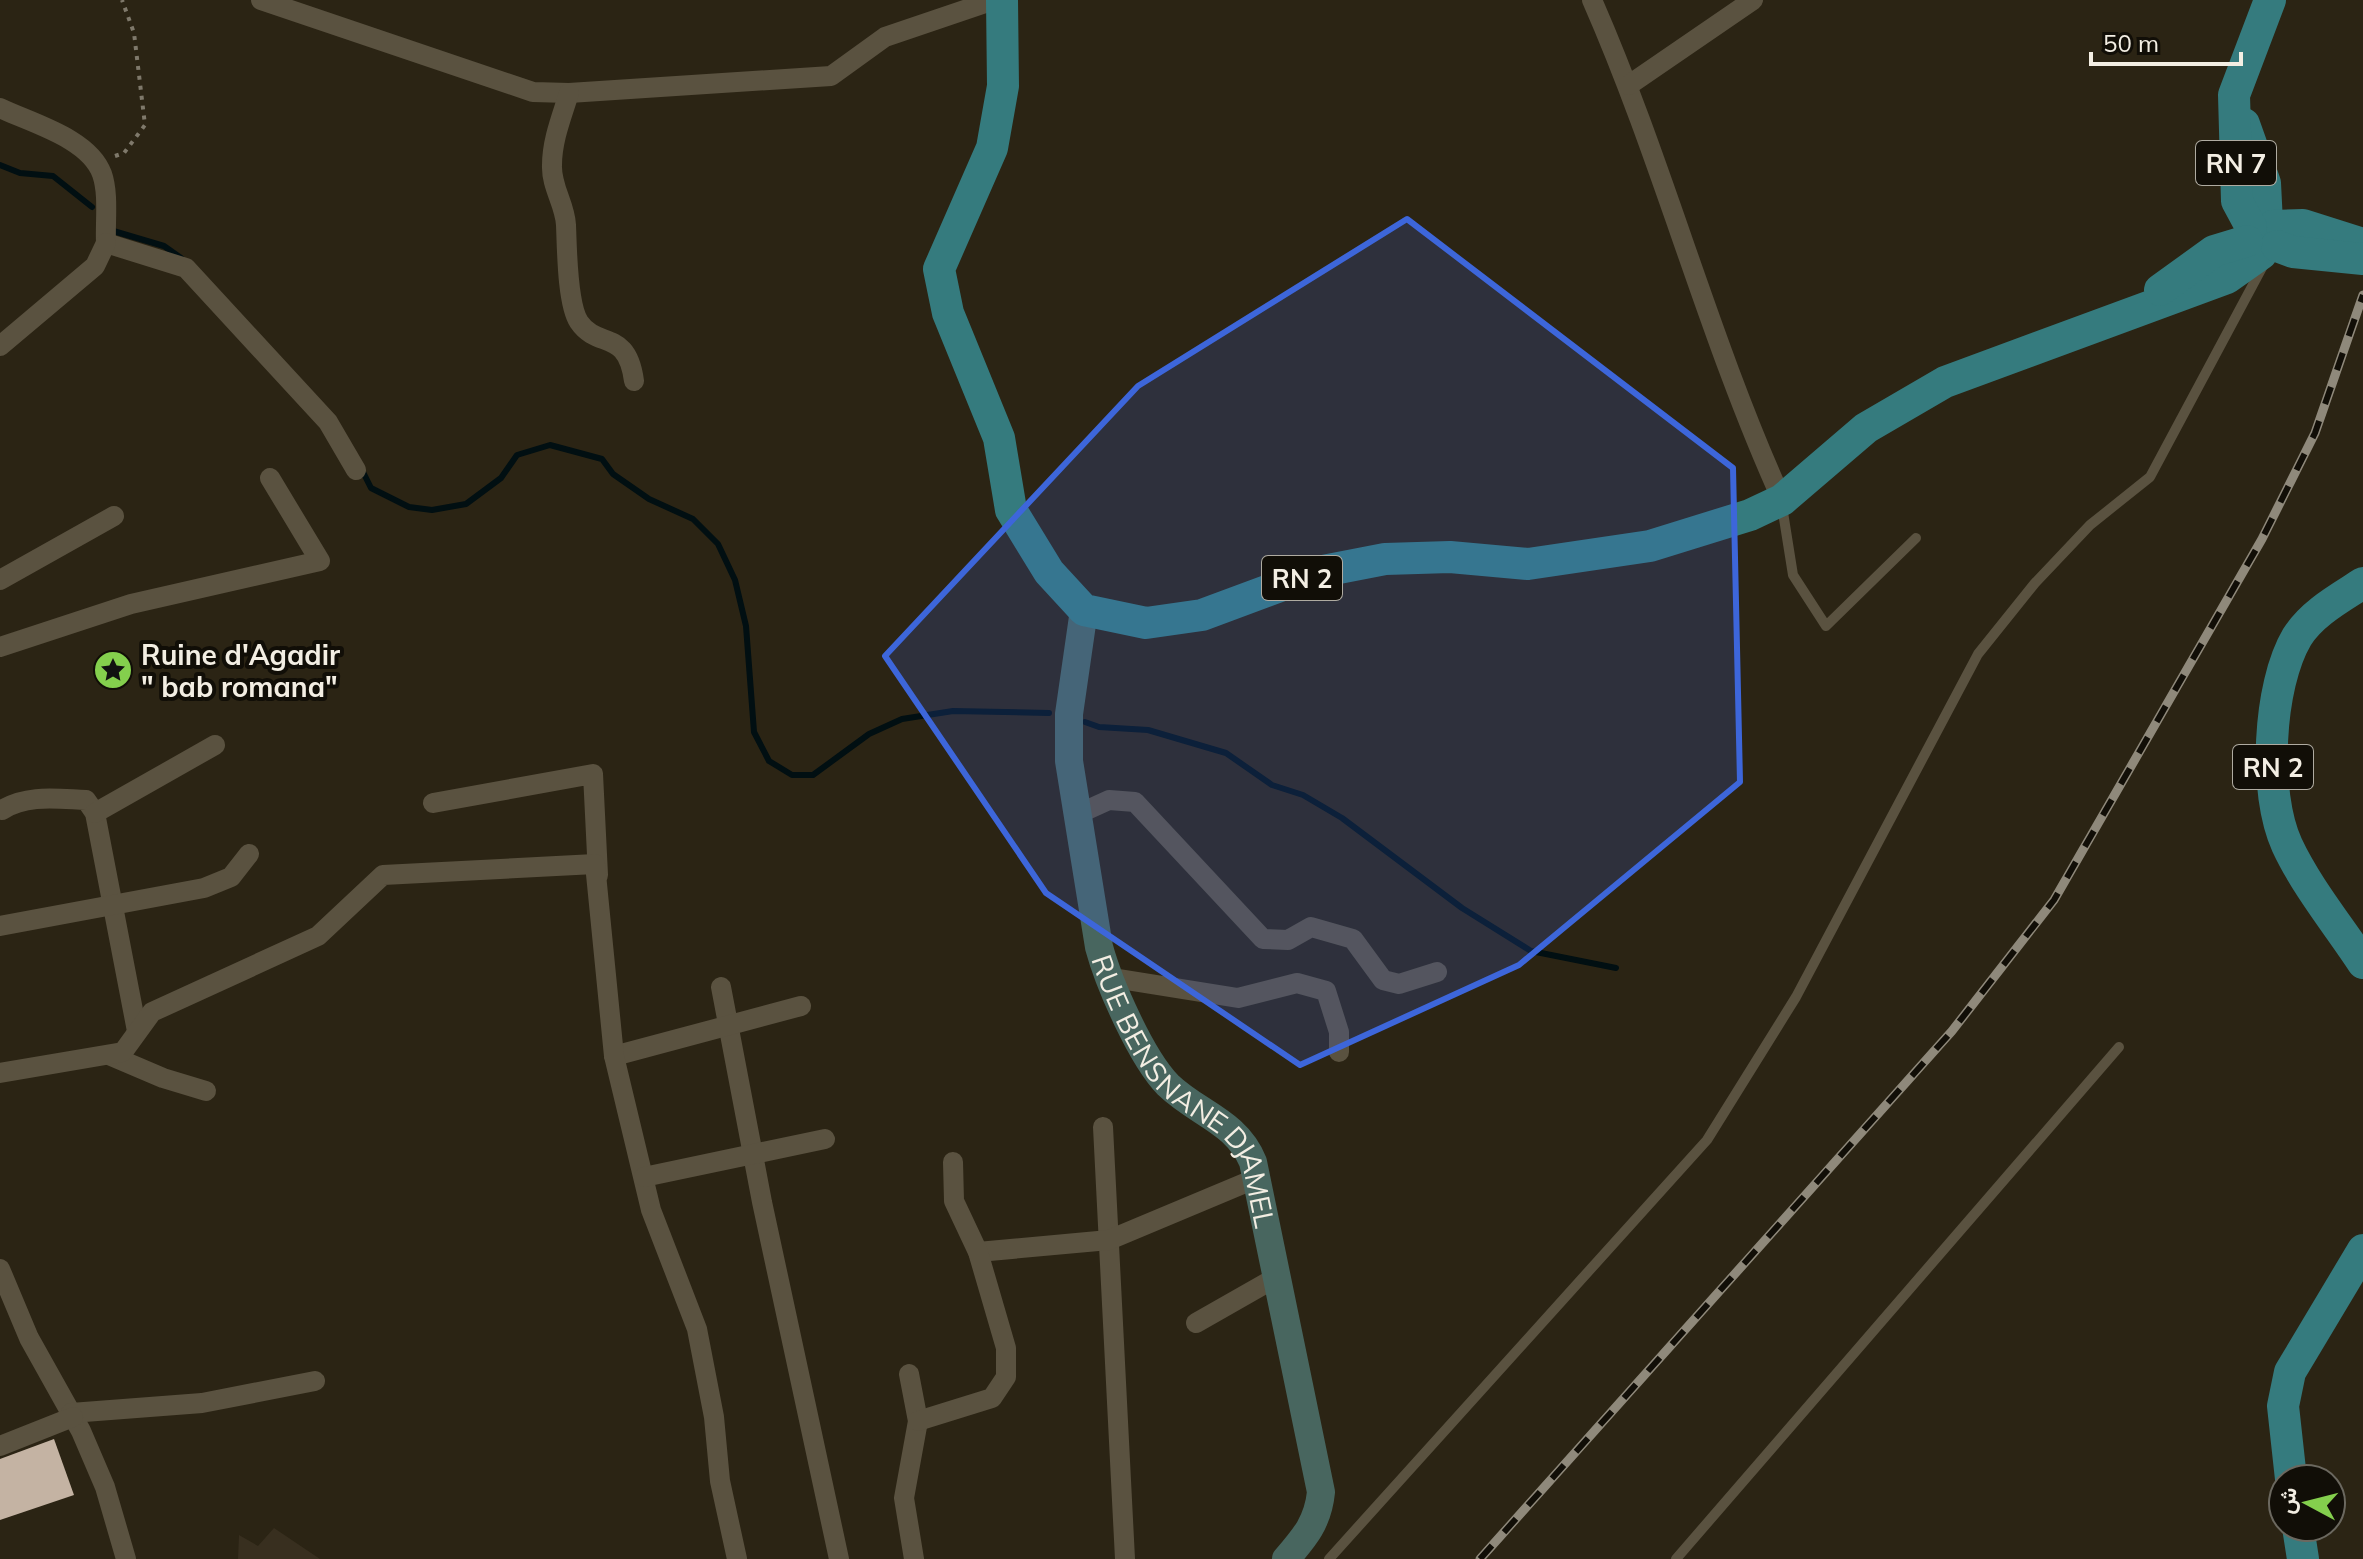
<svg xmlns="http://www.w3.org/2000/svg" width="2363" height="1559" viewBox="0 0 2363 1559" font-family="Mulish,Vazirmatn,sans-serif">
  <style>
    .education { fill: #382f1f }
    .lines { fill: none; stroke-linecap: round; stroke-linejoin: round }
    .stream { stroke: #010f12; stroke-width: 6 }
    .building { fill: #c4b3a3 }
    .path { stroke: #7f796b; stroke-width: 4; stroke-dasharray: 4 6; stroke-linecap: butt }
    .service { stroke: #5a5240; stroke-width: 10 }
    .minor { stroke: #5a5240; stroke-width: 20 }
    .secondary { stroke: #48665f; stroke-width: 28 }
    .primary { stroke: #357b7e; stroke-width: 32 }
    .rail-casing { stroke: #8f897b; stroke-width: 9 }
    .rail { stroke: #110e07; stroke-width: 6; stroke-dasharray: 18; stroke-linecap: butt }
    .marked { fill: #3d66da; fill-opacity: 0.2; stroke: #3d66da; stroke-width: 6; stroke-linejoin: round }
    .labels { text-anchor: middle; dominant-baseline: central; stroke-width: 8; stroke-linejoin: round; paint-order: stroke }
    .shield { fill: #110e07; stroke: #afaba1; stroke-width: 2 }
    .shield-label { font-size: 26px; font-weight: bold; fill: #f3eee3 }
    .poi-label { font-size: 28px; font-weight: bold; fill: #f3eee3; stroke: #110e07; text-anchor: start }
    .street-label { font-size: 28px; fill: #f3eee3; stroke: #110e07 }
  </style>
  <rect width="100%" height="100%" fill="#2b2414"/>
  <polygon class="education" points="274,1528 320,1559 238,1559 239,1535 258,1546"/>
  <g class="lines">
    <g class="stream">
      <polyline points="0,165 20,173 53,176 92,207"/>
      <polyline points="110,230 164,246 181,258"/>
      <polyline points="361,468 371,488 409,507 432,510 466,504 501,478 517,455 550,445 602,459 613,474 649,499 693,519 718,544 735,580 746,626 754,732 769,761 792,775 813,775 869,734 902,719 953,711 1049,713"/>
      <polyline points="1085,722 1099,727 1148,730 1226,753 1272,785 1303,795 1342,818 1462,908 1531,951 1616,968"/>
    </g>
  </g>
  <polygon class="building" points="54,1439 74,1495 0,1520 0,1459"/>
  <g class="lines">
    <polyline class="path" points="115,156 124,153 145,125 134,33 122,0"/>
    <g class="service">
      <polyline points="1782,506 1793,575 1826,626 1916,538"/>
      <polyline points="1329,1559 1707,1140 1796,997 1978,654 2035,583 2090,525 2150,477 2264,264"/>
      <polyline points="1676,1559 2119,1047"/>
    </g>
    <g class="minor">
      <polyline points="261,0 533,92 569,93 831,76 885,37 994,0"/>
      <path d="M1592 0C1664 164 1708 337 1782 500"/>
      <polyline points="1629,85 1753,0"/>
      <path d="M569 93C562 116 552 140 552 165 551 187 565 204 566 225 567 247 567 304 579 322 598 350 627 328 634 381"/>
      <path d="M0 108C31 123 89 138 102 174 109 194 105 222 106 243L186 268 328 422 356 470"/>
      <polyline points="0,346 95,266 106,243"/>
      <polyline points="0,580 114,516"/>
      <polyline points="0,647 131,604 320,561 270,478"/>
      <polyline points="433,803 593,774 598,875"/>
      <path d="M2 810C27 794 58 799 86 800L95 813 137 1031"/>
      <polyline points="95,813 215,745"/>
      <polyline points="1076,815 1109,800 1135,802 1263,939 1288,940 1311,927 1353,939 1383,980 1399,984 1437,972"/>
      <polyline points="0,926 204,888 231,877 249,854"/>
      <polyline points="1107,977 1238,998 1297,983 1326,991 1339,1032 1339,1052"/>
      <polyline points="721,987 762,1202 839,1559"/>
      <polyline points="109,1055 163,1078 206,1091"/>
      <polyline points="614,1056 801,1006"/>
      <polyline points="0,1073 123,1052 152,1012 318,936 383,875 595,864 614,1056 651,1210 697,1329 714,1417 720,1481 737,1559"/>
      <polyline points="1103,1127 1125,1559"/>
      <polyline points="644,1177 825,1139"/>
      <polyline points="978,1252 1109,1240 1257,1178"/>
      <polyline points="0,1269 29,1338 81,1431 105,1487 126,1559"/>
      <polyline points="1196,1323 1275,1278"/>
      <polyline points="909,1374 918,1421 904,1498 914,1559"/>
      <polyline points="71,1413 202,1403 315,1381"/>
      <polyline points="918,1421 992,1398 1006,1377 1006,1348 978,1252 954,1201 953,1162"/>
      <polyline points="0,1446 73,1417"/>
    </g>
    <path class="secondary" id="s1" d="M1084 610 1069 714V761L1099 947C1109 984 1141 1057 1168 1085 1198 1114 1236 1121 1253 1162L1321 1492C1318 1522 1305 1537 1286 1559"/>
    <g class="primary">
      <polyline points="1002,0 1003,86 992,148 939,269 948,313 999,438 1011,510 1049,572 1084,610 1146,623 1202,615 1318,572 1385,559 1450,557 1528,564 1650,546 1750,515 1782,500 1866,428 1945,382 2227,278 2261,254"/>
      <polyline points="2244,124 2265,183 2267,223"/>
      <polyline points="2273,226 2303,225 2363,244"/>
      <polyline points="2251,227 2237,201 2234,95 2270,0"/>
      <polyline points="2277,246 2293,252 2363,259"/>
      <polyline points="2160,290 2214,251 2247,241"/>
      <path d="M2363 583C2340 598 2312 613 2297 637 2268 686 2263 793 2287 845 2306 886 2338 925 2363 963"/>
      <polyline points="2291,1479 2283,1406 2290,1372 2363,1250"/>
      <polyline points="2298,1527 2303,1559"/>
    </g>
    <g class="rail-casing">
      <polyline id="rail" points="1480,1559 1952,1031 2054,900 2262,539 2315,433 2363,295"/>
    </g>
    <use href="#rail" class="rail"/>
  </g>
  <path class="marked" d="M1407 219 1733 468 1740 782 1519 965 1300 1065 1046 893 885 656 1138 386Z"/>
  <defs>
    <g id="sight-disc" transform="scale(2)"><circle r="9.5" fill="#84cf4d" stroke="#110e07"/><path d="M0-6L1.8-2.2L6-1.7L2.9 1.2L3.7 5.4L0 3.3L-3.7 5.4L-2.9 1.2L-6-1.7L-1.8-2.2Z" fill="#111"/></g>
  </defs>
  <g fill-rule="evenodd">
    <use href="#sight-disc" x="113" y="670"/>
  </g>
  <g class="labels">
    <g class="shield">
      <rect x="2196" y="141" width="80" height="44" rx="6"/>
      <rect x="1262" y="556" width="80" height="44" rx="6"/>
      <rect x="2233" y="745" width="80" height="44" rx="6"/>
    </g>
    <g class="shield-label">
      <text x="2236" y="163">RN 7</text>
      <text x="1302" y="578">RN 2</text>
      <text x="2273" y="767">RN 2</text>
    </g>
    <g class="poi-label">
      <text x="141" y="654">Ruine d'Agadir<tspan x="141" dy="32">" bab romana"</tspan></text>
    </g>
    <g class="street-label">
      <text stroke="none"><textPath href="#s1" startOffset="514">RUE BENSNANE DJAMEL</textPath></text>
    </g>
  </g>
  <g transform="translate(2307 1503) rotate(277)"><circle r="38" fill="#110e07" stroke="#6b685f" stroke-width="2"/>
  <path d="M0-6L14 30L0 20L-14 30Z" fill="#84cf4d"/>
  <text y="-12" font-size="22" font-weight="bold" text-anchor="middle" fill="#f3eee3">ش</text>
  </g>
  <path d="M2091 52v12h150v-12" fill="none" stroke="#f3eee3" stroke-width="4"/>
  <text x="2103" y="52" font-size="24" fill="#f3eee3" stroke="#110e07" stroke-width="6" paint-order="stroke">50 m</text>
</svg>
